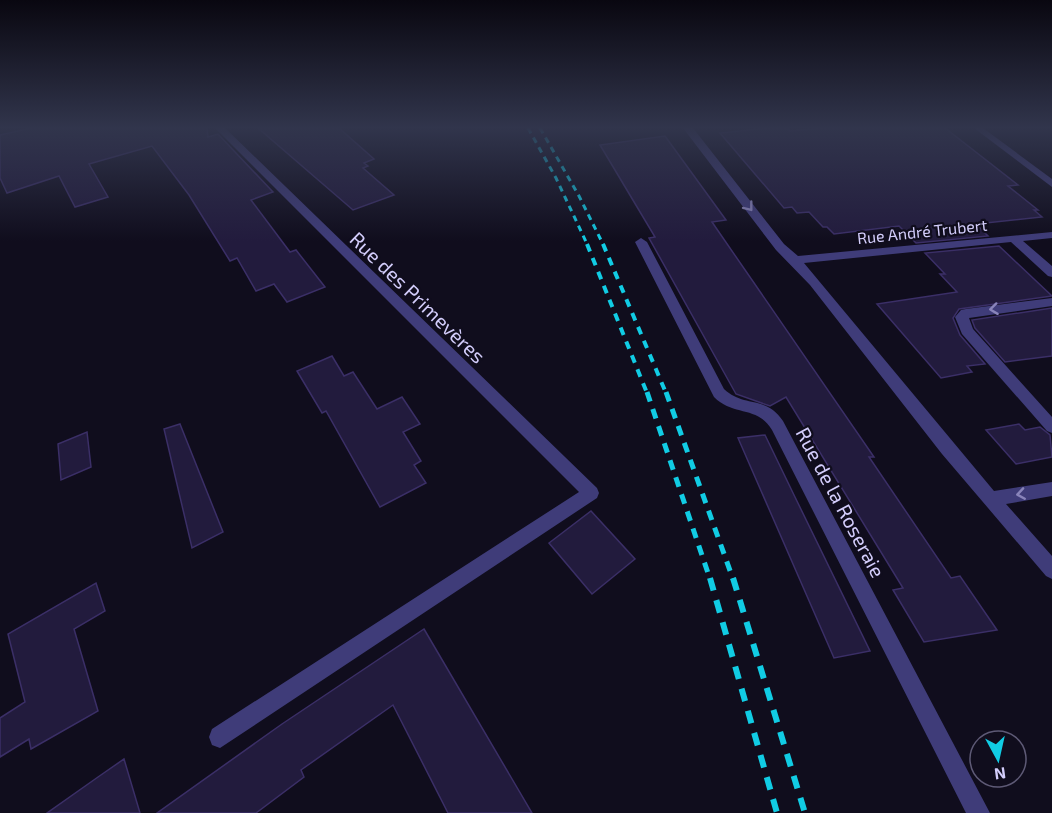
<svg xmlns="http://www.w3.org/2000/svg" width="1052" height="813" viewBox="0 0 1052 813" font-family="'Exo 2',sans-serif">
  <style>
    .building { fill: #221b3d; stroke: #3b2f67; stroke-width: 1.5 }
    .lines { fill: none; stroke-linecap: round; stroke-linejoin: round }
    .service { fill: #3f3c79; fill-rule: evenodd }
    .minor { fill: #3f3c79; fill-rule: evenodd }
    .rail-far3 { stroke: #11cce4; stroke-width: 3; stroke-dasharray: 6 5; stroke-linecap: butt }
    .rail-far2 { stroke: #11cce4; stroke-width: 4; stroke-dasharray: 8 7; stroke-linecap: butt }
    .rail-far1 { stroke: #11cce4; stroke-width: 5; stroke-dasharray: 10 8; stroke-linecap: butt }
    .rail { stroke: #11cce4; stroke-width: 6; stroke-dasharray: 13 10; stroke-linecap: butt }
    .oneway { stroke: #8984ba }
    .labels { text-anchor: middle; dominant-baseline: central; stroke-width: 4.5; stroke-linejoin: round; paint-order: stroke }
    .far-street-label { font-size: 16px; fill: #d3cdfb; stroke: #100d1d }
    .street-label { font-size: 20px; fill: #d3cdfb; stroke: #100d1d }
  </style>
  <rect width="100%" height="100%" fill="#100d1d"/>
  <g class="building">
    <polygon points="31,128 207,128 208,137 218,134 273,192 251,200 290,252 296,250 325,287 287,302 274,284 256,291 237,258 230,261 189,195 152,146 89,164 108,197 75,207 59,176 7,193 0,178 0,135"/>
    <polygon points="258,128 339,128 374,159 364,163 368,166 363,168 394,195 353,210"/>
    <polygon points="770,128 787,128 790,131 826,128 945,128 1018,185 1008,186 1038,210 1034,210 1042,217 976,224 988,236 916,243 899,226 834,234 827,227 823,227 809,212 797,213 792,207 784,208 720,133"/>
    <polygon points="665,136 726,220 712,222 874,457 869,457 951,578 960,576 997,630 924,642 893,590 903,588 786,397 770,406 736,394 649,238 655,237 600,145"/>
    <polygon points="999,246 1052,296 959,309 953,318 960,335 985,364 967,366 972,372 941,378 877,304 957,292 940,274 945,274 925,253"/>
    <polygon points="1052,308 1052,356 1005,362 975,328 972,320"/>
    <polygon points="332,356 344,376 353,372 377,409 402,397 420,424 403,432 421,461 414,465 426,483 380,507 326,411 322,413 297,371"/>
    <polygon points="180,424 223,532 192,548 164,429"/>
    <polygon points="1019,424 1025,430 1040,427 1050,435 1052,457 1016,464 986,430"/>
    <polygon points="87,432 91,467 61,480 58,444"/>
    <polygon points="765,435 794,495 870,651 834,658 738,438"/>
    <polygon points="591,511 635,559 592,594 549,543"/>
    <polygon points="96,583 105,611 74,629 98,711 31,749 29,739 0,757 0,718 25,702 8,634"/>
    <polygon points="424,629 532,813 448,813 393,705 301,770 304,777 256,813 157,813 282,724"/>
    <polygon points="124,759 140,813 47,813 98,777"/>
  </g>
  <g class="lines">
    <path class="service" d="M641 238 647 242 724 389C744 408 766 395 783 421L990 813H966L772 430C757 405 734 417 714 397L635 242Z"/>
    <g class="minor">
      <polygon points="215,128 225,128 597,488 599,493 597,498 220,748 212,745 209,737 212,729 579,492"/>
      <polygon points="683,128 693,128 784,244 798,256 1052,232 1052,238 1023,241 1052,266 1052,277 1048,276 1011,242 804,263 994,491 1052,482 1052,496 1006,504 1052,556 1052,579 1046,576 942,454 810,285 776,250"/>
      <polygon points="974,128 983,128 1052,179 1052,187"/>
      <polygon points="1052,298 1052,306 969,318 973,329 1052,417 1052,433 1047,431 962,334 955,317 961,310 966,309"/>
    </g>
    <g class="rail-far3">
      <polyline points="528,128 556,178 588,246"/>
      <polyline points="540,128 579,196 604,246"/>
    </g>
    <g class="rail-far2">
      <polyline points="587,244 647,393"/>
      <polyline points="603,244 666,393"/>
    </g>
    <g class="rail-far1">
      <polyline points="647,392 710,579"/>
      <polyline points="666,392 733,579"/>
    </g>
    <g class="rail">
      <polyline points="710,578 777,813"/>
      <polyline points="733,578 805,813"/>
    </g>
  </g>
  <defs><path id="oneway-chevron" d="M-2-3.5L2.5 0L-2 3.5" fill="none" stroke-width="1.6" stroke-linecap="round" stroke-linejoin="round" transform="scale(1.5)"/></defs>
  <g class="oneway">
    <use href="#oneway-chevron" transform="translate(749 207) rotate(52)"/>
    <use href="#oneway-chevron" transform="translate(994 309) rotate(173)"/>
    <use href="#oneway-chevron" transform="translate(1021 494) rotate(171)"/>
  </g>
  <linearGradient id="sky" x2="0" y2="1"><stop stop-color="#090710"/><stop offset="0.53" stop-color="#31354c"/><stop offset="1" stop-color="#31354c" stop-opacity="0"/></linearGradient>
  <rect width="1052" height="241" fill="url(#sky)"/>
  <g class="labels">
    <g class="far-street-label">
      <text transform="translate(922 231) rotate(-6)">Rue André Trubert</text>
    </g>
    <g class="street-label">
      <text transform="translate(418 297) rotate(44)">Rue des Primevères</text>
      <text transform="translate(841 502) rotate(62)">Rue de la Roseraie</text>
    </g>
  </g>
  <g transform="translate(998 759) rotate(172)"><circle r="28" fill="#100d1d" stroke="#5e5a76" stroke-width="1.5"/>
  <path d="M0-4.5L10 22L0 15L-10 22Z" fill="#11cce4"/>
  <text y="-9" font-size="16" font-weight="bold" text-anchor="middle" fill="#d3cdfb">N</text>
  </g>
</svg>
